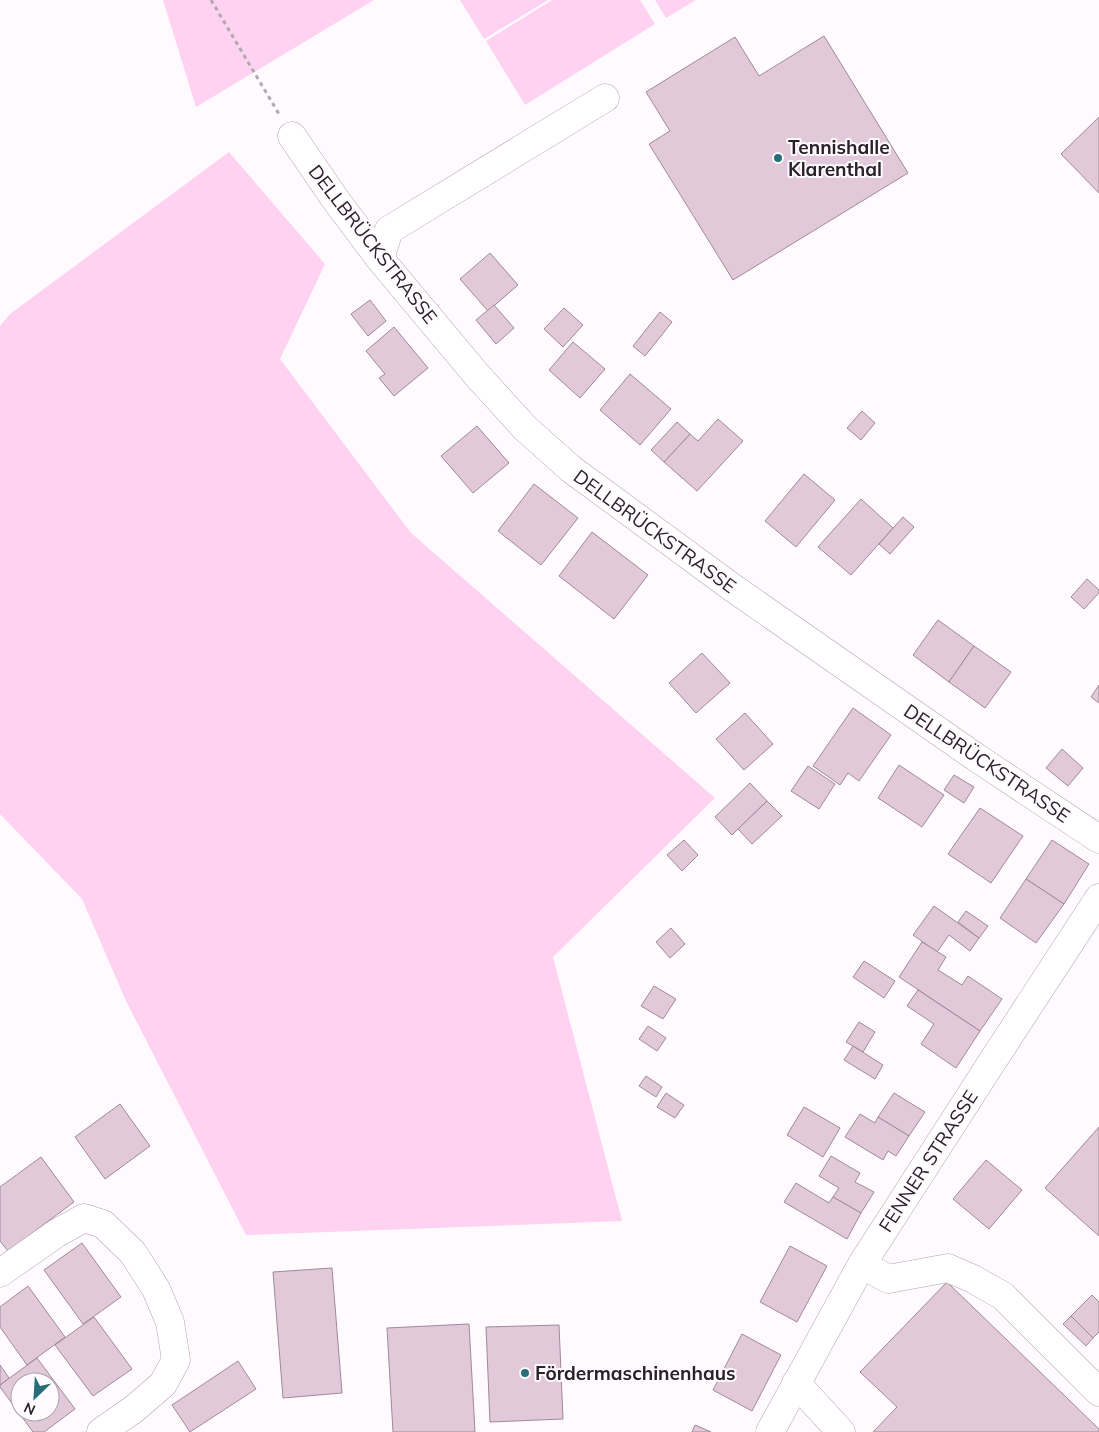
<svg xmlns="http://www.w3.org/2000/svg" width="1099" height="1432" viewBox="0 0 1099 1432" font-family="Mulish,sans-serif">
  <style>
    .green { fill: #ffd2f2 }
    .building { fill: #e1c9da; stroke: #9f8999; fill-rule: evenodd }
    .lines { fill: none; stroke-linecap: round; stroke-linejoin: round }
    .minor-casing { stroke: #b7a0b0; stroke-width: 29 }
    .path { stroke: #b0a9ae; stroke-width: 3; stroke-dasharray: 4 4; stroke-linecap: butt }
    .minor { stroke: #fff; stroke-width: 28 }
    .poi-dot { fill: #266f79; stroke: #fffafd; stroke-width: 2 }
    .labels { text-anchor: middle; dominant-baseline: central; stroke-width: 4; stroke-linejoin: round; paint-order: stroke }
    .poi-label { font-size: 19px; font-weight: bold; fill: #2a2128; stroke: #fffafd; text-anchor: start }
    .street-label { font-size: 19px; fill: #2a2128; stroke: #fffafd }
  </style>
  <rect width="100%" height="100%" fill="#fffafd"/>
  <g class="green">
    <polygon points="163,0 374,0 196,107"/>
    <polygon points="460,0 548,0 484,39"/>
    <polygon points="552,0 640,0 655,24 525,105 486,41"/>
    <polygon points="655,0 696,0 666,18"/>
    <polygon points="229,152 325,264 280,359 411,533 715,798 553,957 622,1221 246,1235 126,1001 82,899 0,814 0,326 10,314"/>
  </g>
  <g class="building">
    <polygon points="824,36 908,173 733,280 649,144 670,131 646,92 735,37 759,76"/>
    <polygon points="1099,117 1099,193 1061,154"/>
    <polygon points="490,253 518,285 488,311 460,279"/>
    <polygon points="370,300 386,321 368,336 351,314"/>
    <polygon points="494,305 514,328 496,344 476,320"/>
    <polygon points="564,308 583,325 563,347 544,329"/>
    <polygon points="660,312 672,322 645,356 633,346"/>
    <polygon points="394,327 428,368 394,396 379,378 385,374 366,351"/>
    <polygon points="573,342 605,369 580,398 549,370"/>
    <polygon points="630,374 671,409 640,445 600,410"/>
    <polygon points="862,411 875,423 861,440 847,428"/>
    <polygon points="718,419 743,441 697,491 664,462 690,434 698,441"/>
    <polygon points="677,422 690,434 664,462 651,450"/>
    <polygon points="477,426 509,463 473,493 441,456"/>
    <polygon points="804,474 835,500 796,547 765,521"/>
    <polygon points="534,484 578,518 541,565 498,531"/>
    <polygon points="861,499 893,528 851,575 818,547"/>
    <polygon points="903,517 914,527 890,554 879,544"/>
    <polygon points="592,532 648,575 614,619 559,576"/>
    <polygon points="1087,579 1099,590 1099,593 1084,609 1071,597"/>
    <polygon points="938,620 974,646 949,682 913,655"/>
    <polygon points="974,646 1011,672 985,708 949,682"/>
    <polygon points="702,653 730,683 696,713 669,683"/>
    <polygon points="1099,685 1099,703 1091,697"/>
    <polygon points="853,708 891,735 859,781 848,773 840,785 813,766"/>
    <polygon points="745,713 773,744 744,770 716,739"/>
    <polygon points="1062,749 1083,768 1068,786 1046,768"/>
    <polygon points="899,765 944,795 922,827 878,798"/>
    <polygon points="808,766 835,784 819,809 791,791"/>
    <polygon points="954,775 974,787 964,803 944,790"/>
    <polygon points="750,783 767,801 732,835 715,817"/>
    <polygon points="767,801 782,816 752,844 738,829"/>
    <polygon points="980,808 1023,836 991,883 948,854"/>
    <polygon points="684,840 698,855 682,871 667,855"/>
    <polygon points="1052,840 1089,864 1064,904 1026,879"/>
    <polygon points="1026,879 1064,904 1036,943 1000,918"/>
    <polygon points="934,906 979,938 970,951 949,935 937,952 913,935"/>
    <polygon points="966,911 988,926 979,938 958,922"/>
    <polygon points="671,928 685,944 670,958 656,942"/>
    <polygon points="922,942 946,957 938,970 962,985 968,976 1002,999 980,1031 899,977"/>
    <polygon points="864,961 895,981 884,998 853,977"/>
    <polygon points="654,986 676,999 663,1019 641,1006"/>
    <polygon points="918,990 980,1031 956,1068 921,1044 934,1024 907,1006"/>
    <polygon points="859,1022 875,1032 863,1052 846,1042"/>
    <polygon points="648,1026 666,1038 657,1051 639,1039"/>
    <polygon points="853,1046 883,1065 875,1079 844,1060"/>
    <polygon points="646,1076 662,1087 656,1097 639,1086"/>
    <polygon points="666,1093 684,1105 675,1118 657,1107"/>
    <polygon points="894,1093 925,1112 909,1136 878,1117"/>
    <polygon points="120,1104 150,1146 105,1179 75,1137"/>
    <polygon points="804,1107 840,1128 823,1157 787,1135"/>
    <polygon points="860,1114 875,1123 878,1117 909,1136 896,1156 888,1151 883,1160 845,1137"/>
    <polygon points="1099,1127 1099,1236 1045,1188"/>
    <polygon points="831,1156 860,1173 855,1182 874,1192 861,1213 833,1197 839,1188 819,1176"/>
    <polygon points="41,1157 74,1202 8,1251 0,1241 0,1187"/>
    <polygon points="986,1160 1022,1190 989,1229 953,1199"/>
    <polygon points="796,1183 829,1203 833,1197 861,1213 847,1239 784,1202"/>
    <polygon points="82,1243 121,1297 83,1324 44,1270"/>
    <polygon points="790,1246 827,1266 797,1322 760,1302"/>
    <polygon points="332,1268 342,1393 283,1398 273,1272"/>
    <polygon points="947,1282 1099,1429 1099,1432 873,1432 897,1407 860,1372"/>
    <polygon points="28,1286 65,1337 27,1365 0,1327 0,1307"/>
    <polygon points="1092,1295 1099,1302 1099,1332 1093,1338 1071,1316"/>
    <polygon points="1071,1316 1093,1338 1086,1346 1063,1324"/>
    <polygon points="94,1317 132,1369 93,1396 55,1345"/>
    <polygon points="469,1324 475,1432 393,1432 387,1328"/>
    <polygon points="559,1325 563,1419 490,1422 486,1327"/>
    <polygon points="742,1334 781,1355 752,1411 713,1390"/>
    <path d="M37 1358 75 1409 44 1432H33L0 1387V1385ZM20 1382H50V1412H20Z"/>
    <polygon points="238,1361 256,1389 190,1432 172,1405"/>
    <polygon points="0,1365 9,1378 0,1385"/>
    <polygon points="695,1425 711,1432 692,1432"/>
  </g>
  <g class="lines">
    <g class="minor-casing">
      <g id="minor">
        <polyline points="292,136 335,199 380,259 476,374 525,428 571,469 733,588 977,758 1099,839"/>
        <polyline points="380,259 389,230 605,98"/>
        <polyline points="862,1264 888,1279 948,1268 973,1279 1003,1296 1099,1392"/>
        <polyline points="0,1273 57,1233 84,1218 103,1224 133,1253 156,1289 170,1322 176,1360 163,1384 134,1409 101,1432"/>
        <polyline points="796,1383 841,1432"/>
        <polyline points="770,1432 862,1264 992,1062 1099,898"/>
      </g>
    </g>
    <polyline class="path" points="211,0 279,114"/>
    <use href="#minor" class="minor"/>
  </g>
  <g class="poi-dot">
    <circle cx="778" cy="158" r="5"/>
    <circle cx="525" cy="1373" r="5"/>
  </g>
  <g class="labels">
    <g class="poi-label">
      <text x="788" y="147">Tennishalle<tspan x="788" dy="22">Klarenthal</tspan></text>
      <text x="535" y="1373">Fördermaschinenhaus</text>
    </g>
    <g class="street-label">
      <text transform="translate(373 244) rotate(52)">DELLBRÜCKSTRASSE</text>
      <text transform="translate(655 531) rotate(36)">DELLBRÜCKSTRASSE</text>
      <text transform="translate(987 763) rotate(34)">DELLBRÜCKSTRASSE</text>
      <text transform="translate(928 1161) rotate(-57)">FENNER STRASSE</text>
    </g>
  </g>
  <g transform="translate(35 1397) rotate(205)"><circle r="24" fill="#fffafd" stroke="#aaa3a8"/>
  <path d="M0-4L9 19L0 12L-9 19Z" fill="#266f79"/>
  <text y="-8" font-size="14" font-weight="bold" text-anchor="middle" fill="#2a2128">N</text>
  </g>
</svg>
